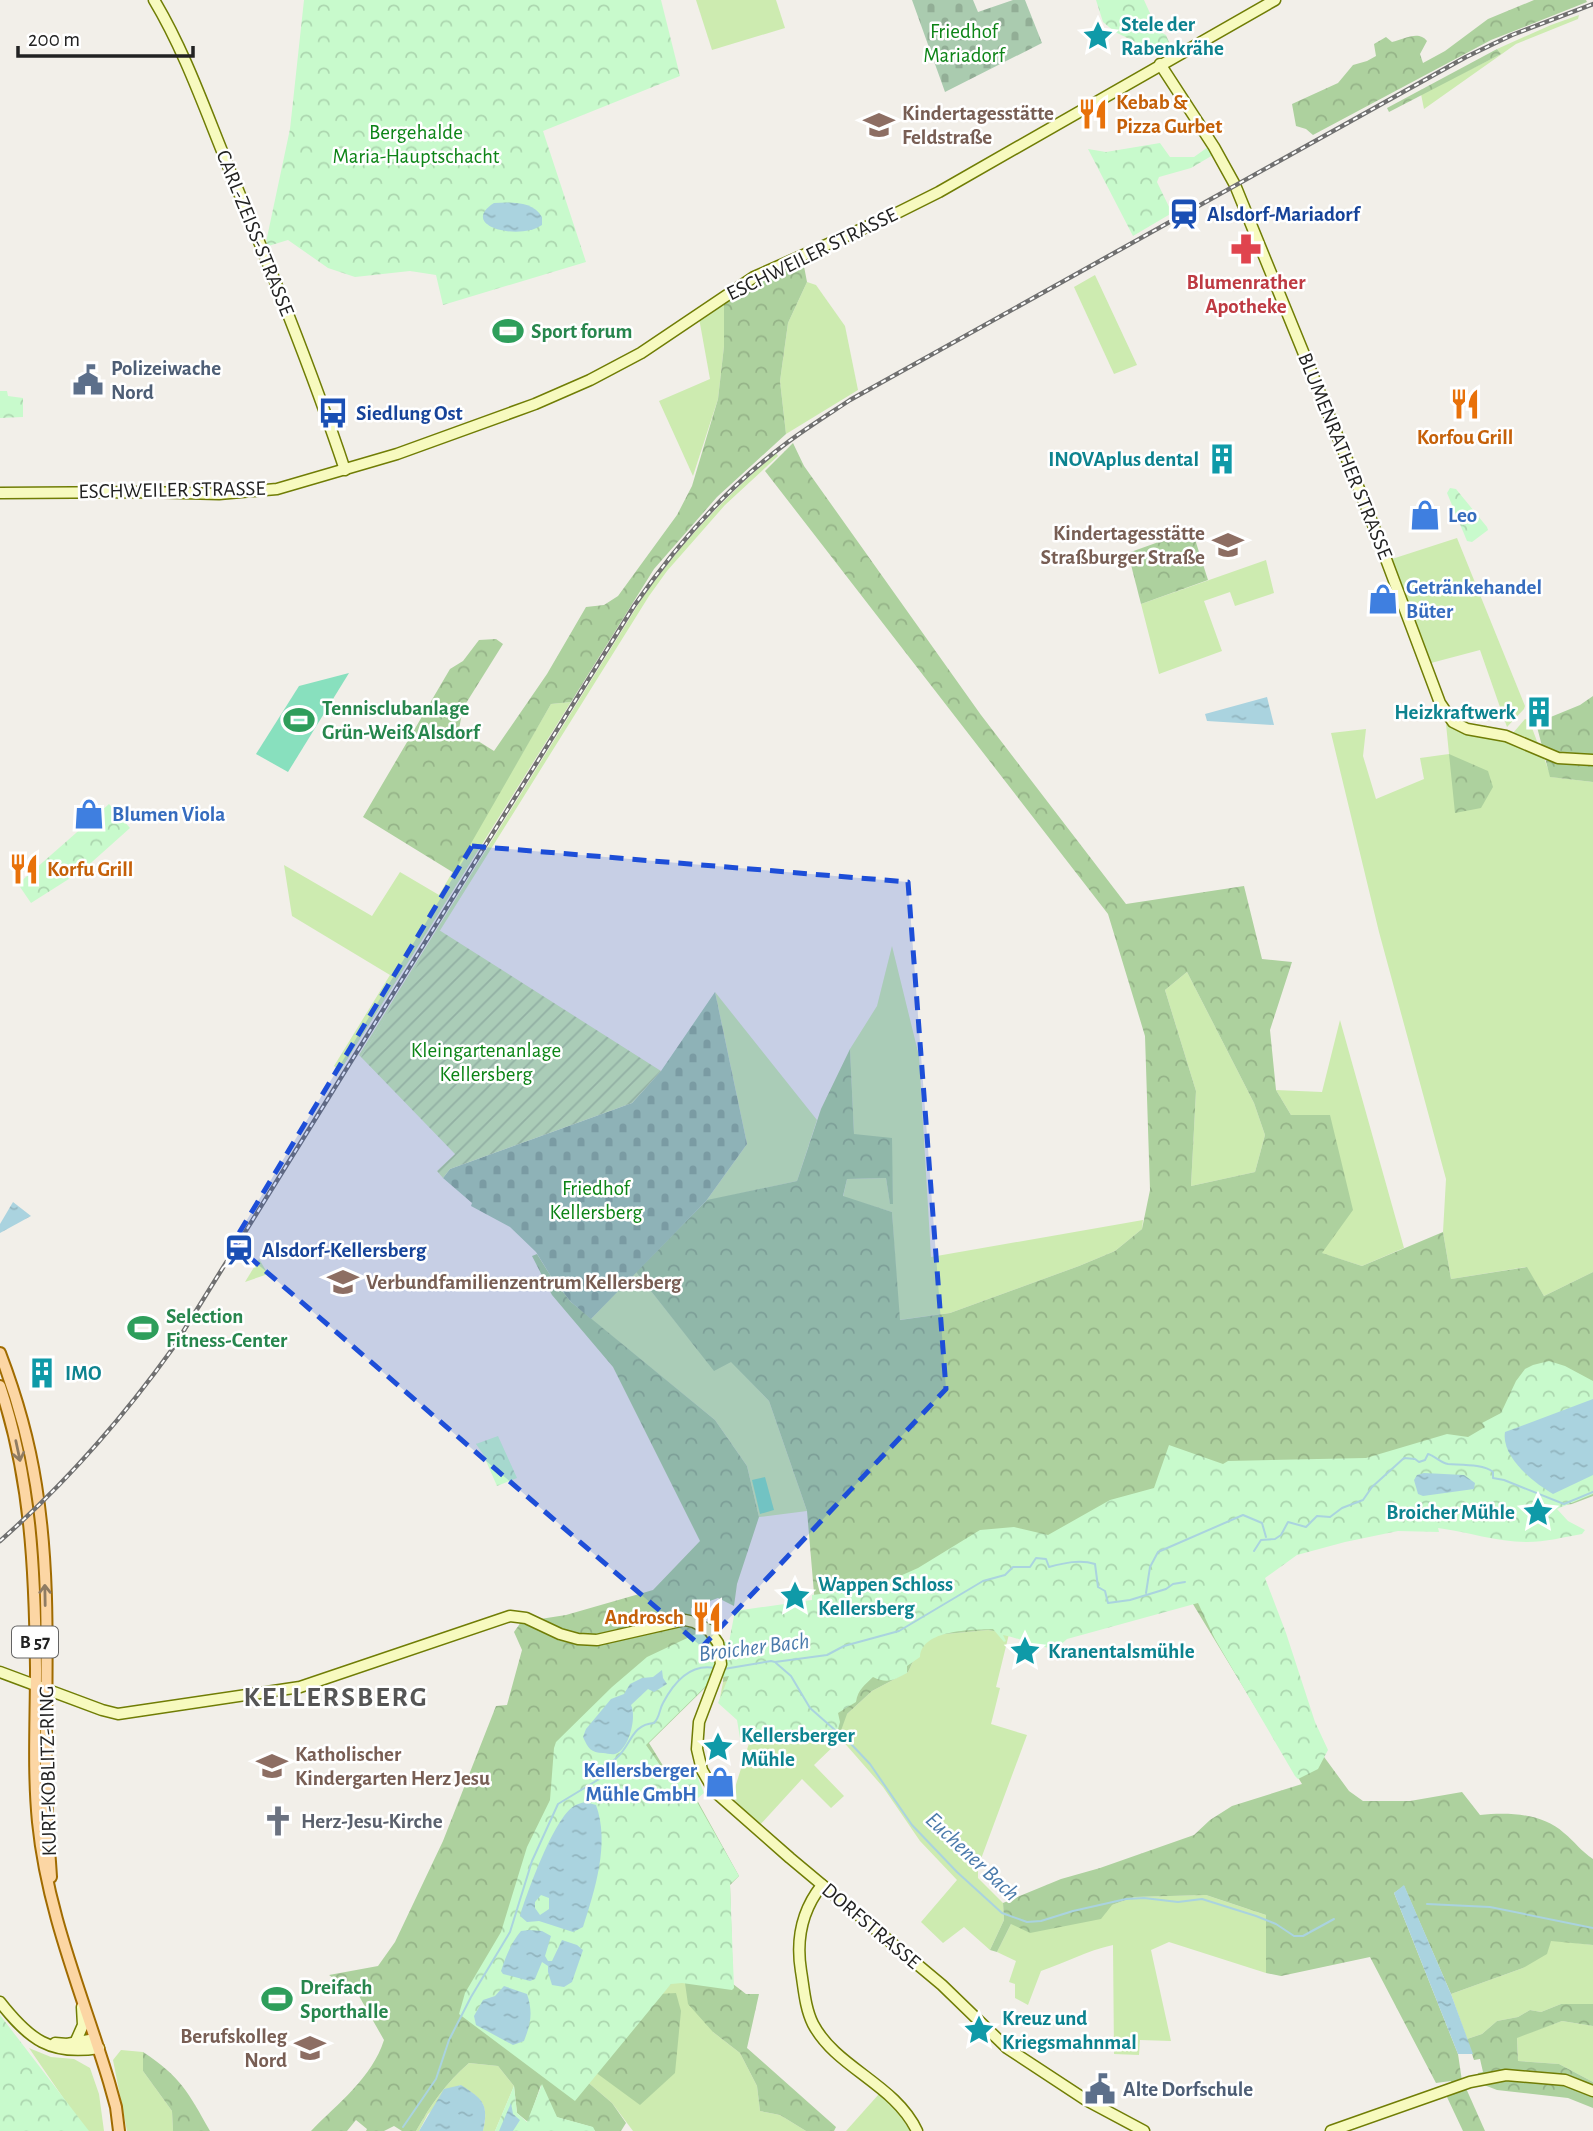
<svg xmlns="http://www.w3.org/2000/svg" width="1593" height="2131" viewBox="0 0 1593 2131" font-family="'Alegreya Sans',sans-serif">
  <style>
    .grass { fill: #cdebb0 }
    .forest { fill: url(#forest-crowns); fill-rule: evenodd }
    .cemetery { fill: url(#cemetery-stones) }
    .park { fill: url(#park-crowns) }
    .garden { fill: url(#garden-furrows) }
    .pitch { fill: #88e0be }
    .water { fill: url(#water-ripples); fill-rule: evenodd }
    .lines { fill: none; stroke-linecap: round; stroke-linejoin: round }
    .stream { stroke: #aad3df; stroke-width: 2 }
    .secondary-casing { stroke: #707d05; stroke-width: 13 }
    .primary-casing { stroke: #a06b00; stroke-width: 14 }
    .secondary { stroke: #f7fabf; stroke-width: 10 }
    .primary { stroke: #fcd6a4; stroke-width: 10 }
    .rail-casing { stroke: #707070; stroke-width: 4.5 }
    .rail { stroke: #fff; stroke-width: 2; stroke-dasharray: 5; stroke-linecap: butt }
    .oneway { stroke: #8f7c63 }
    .marked { fill: #1d4ed8; fill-opacity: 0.2; stroke: #1d4ed8; stroke-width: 5; stroke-dasharray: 14 9; stroke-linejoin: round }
    .labels { text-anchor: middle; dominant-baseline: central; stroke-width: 5; stroke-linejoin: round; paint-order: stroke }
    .shield { fill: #fff; stroke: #646464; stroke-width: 2 }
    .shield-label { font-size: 19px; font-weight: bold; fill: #222 }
    .culture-label { font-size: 21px; font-weight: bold; fill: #0d838f; stroke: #fff; text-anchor: start }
    .park-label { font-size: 21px; fill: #0c8416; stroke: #fff }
    .food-label { font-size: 21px; font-weight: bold; fill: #c56008; stroke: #fff; text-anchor: start }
    .education-label { font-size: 21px; font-weight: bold; fill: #785e54; stroke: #fff; text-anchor: start }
    .transit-label { font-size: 21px; font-weight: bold; fill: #164399; stroke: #fff; text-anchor: start }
    .street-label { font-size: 21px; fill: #222; stroke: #fff }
    .health-label { font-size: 21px; font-weight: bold; fill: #be3a42; stroke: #fff }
    .leisure-label { font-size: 21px; font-weight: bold; fill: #27864d; stroke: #fff; text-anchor: start }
    .service-label { font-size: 21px; font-weight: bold; fill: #4e5e75; stroke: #fff; text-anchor: start }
    .shop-label { font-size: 21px; font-weight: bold; fill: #366cbe; stroke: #fff; text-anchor: start }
    .worship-label { font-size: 21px; font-weight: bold; fill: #5b616d; stroke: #fff; text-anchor: start }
    .water-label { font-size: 23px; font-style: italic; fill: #4a7aab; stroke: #fff }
    .district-label { font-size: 28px; font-weight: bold; letter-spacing: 2px; fill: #555; stroke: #fff }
  </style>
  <defs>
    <pattern id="forest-crowns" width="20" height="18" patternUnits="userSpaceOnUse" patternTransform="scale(1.75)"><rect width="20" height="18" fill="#add19e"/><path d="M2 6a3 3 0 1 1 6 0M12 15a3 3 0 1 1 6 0" fill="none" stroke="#95b388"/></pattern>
    <pattern id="cemetery-stones" width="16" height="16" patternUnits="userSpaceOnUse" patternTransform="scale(1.75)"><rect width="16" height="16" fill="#aacbaf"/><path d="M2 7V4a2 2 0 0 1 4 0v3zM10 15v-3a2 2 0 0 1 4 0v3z" fill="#92ae96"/></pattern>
    <pattern id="park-crowns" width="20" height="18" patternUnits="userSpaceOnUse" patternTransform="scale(1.75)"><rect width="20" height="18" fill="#c8facc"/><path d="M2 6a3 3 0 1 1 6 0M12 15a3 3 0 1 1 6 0" fill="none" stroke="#acd6af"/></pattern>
    <pattern id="garden-furrows" width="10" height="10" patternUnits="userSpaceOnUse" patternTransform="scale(1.75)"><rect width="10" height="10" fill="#cdebb0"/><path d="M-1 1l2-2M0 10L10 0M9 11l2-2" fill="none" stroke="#b0c997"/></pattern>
    <pattern id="water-ripples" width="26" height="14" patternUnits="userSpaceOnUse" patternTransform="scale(1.75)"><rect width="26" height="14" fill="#aad3df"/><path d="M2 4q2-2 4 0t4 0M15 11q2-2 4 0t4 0" fill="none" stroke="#92b5bf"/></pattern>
  </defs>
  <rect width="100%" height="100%" fill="#f2efe9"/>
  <g class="grass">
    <polygon points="696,0 776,0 785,28 712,50"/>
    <polygon points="1579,15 1578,19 1516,44 1424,109 1421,94 1501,54 1497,49 1551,25"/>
    <polygon points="1095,275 1137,365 1114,374 1074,287"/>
    <polygon points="807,282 816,285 845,326 858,390 786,434 780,381 788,323"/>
    <polygon points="724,301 724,346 718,399 693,476 659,401 710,379 699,318"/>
    <path d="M776 453 778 456 725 505 667 571 649 596 361 1057 359 1055 641 600C680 544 725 497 776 453Z"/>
    <polygon points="1457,538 1525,706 1524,709 1507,727 1480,650 1431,663 1392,559"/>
    <polygon points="1266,560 1274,593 1235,606 1230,592 1204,601 1222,651 1159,674 1141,604"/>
    <polygon points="571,702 340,1071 334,1066 390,975 292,916 284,865 372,916 400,872 439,895 551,704"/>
    <polygon points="1525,719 1529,720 1538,744 1513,733"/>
    <path d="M1446 724C1463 738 1483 734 1504 740 1518 744 1531 751 1544 758L1551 777 1593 782V1272L1544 1296 1526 1267 1451 1279 1443 1232 1446 1179 1379 932 1331 733 1366 729 1363 756 1376 799 1424 779 1420 758 1449 754Z"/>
    <polygon points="892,946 919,1056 931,1257 1143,1220 1142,1229 1115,1251 1079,1266 950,1313 899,1320 892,1212 843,1197 847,1179 886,1178 890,1203 893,1203 891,1139 854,1135 850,1049 877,1006"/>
    <polygon points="1187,972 1254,1103 1265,1135 1255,1172 1191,1186 1196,1091 1165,990"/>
    <polygon points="715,992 817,1120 797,1181 706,1201 747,1144"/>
    <polygon points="1340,1020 1404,1248 1362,1266 1321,1253 1329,1115 1291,1115 1276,1090 1322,1092"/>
    <polygon points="259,1259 268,1274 245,1282"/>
    <polygon points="636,1272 714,1370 731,1361 769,1401 807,1511 759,1517 747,1466 715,1420 591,1319"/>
    <polygon points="988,1630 1009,1634 996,1687 1000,1688 991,1724 1027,1735 978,1867 978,1878 1003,1903 1004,1920 990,1950 964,1927 943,1943 921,1922 957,1880 920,1841 883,1787 841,1739 814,1765 844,1796 831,1808 802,1779 759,1826 732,1797 751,1737 739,1719 719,1703 723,1682 741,1679 847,1714 872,1691 908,1672 925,1636"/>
    <path d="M1206 1895 1266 1915V1973L1169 1942 1151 1950 1171 2041 1140 2040 1139 2055 1114 2054 1113 1945C1086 1951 1067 1962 1041 1971L1028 2005 1015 1998V1984L1009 1982 1016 1961 997 1952 1011 1924 1112 1905 1134 1897Z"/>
    <polygon points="713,1918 713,2032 740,2053 757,2086 760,2111 780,2115 806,2131 633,2131 612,2103 584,2079"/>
    <polygon points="1551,1940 1593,1945 1593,2004 1561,2004 1541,2012 1530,2010 1518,2017 1497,2021 1482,2034 1467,2039 1451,1994 1523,1968"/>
    <polygon points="1562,2021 1593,2026 1593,2082 1559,2064 1518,2061 1517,2037"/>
    <polygon points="29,2048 51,2057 74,2059 90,2068 99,2094 104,2131 86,2131"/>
    <polygon points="121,2050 143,2052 143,2071 172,2111 173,2131 127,2131 113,2060"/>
    <path d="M469 2063 498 2066 514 2086 495 2131H483C489 2104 483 2099 460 2085L428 2114 419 2131H416C431 2104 446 2083 469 2063Z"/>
    <polygon points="879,2094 899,2113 910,2131 846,2131"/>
  </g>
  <g class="forest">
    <path d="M1534 0H1586L1587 2 1491 40 1313 135 1306 129 1296 126 1292 104 1338 83 1353 65 1367 61 1376 56 1374 44 1386 37 1392 42C1404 39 1419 30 1427 41L1420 54 1423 63 1445 51 1488 19Z"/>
    <polygon points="1497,49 1501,54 1389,112 1387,108"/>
    <polygon points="803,261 807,282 788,323 780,381 786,434 717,497 654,569 571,702 551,704 454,873 363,817 450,669 463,661 479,640 496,639 503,644 463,708 459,729 494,751 547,674 586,607 604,605 618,596 677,515 692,486 718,399 724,346 724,301"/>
    <path d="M793 443 804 466 981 715 1126 904 1244 886 1262 959 1292 962 1270 1030 1276 1090 1291 1115H1330L1353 1210 1322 1253 1362 1266 1443 1232 1451 1279 1527 1267 1544 1296 1593 1272V1496L1572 1504 1340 1534 1258 1573 1319 1750 1349 1791 1363 1801H1410L1462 1792 1480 1815C1508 1812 1542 1813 1564 1833 1575 1842 1581 1851 1593 1859V1945L1551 1941 1547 1954 1523 1968 1451 1994 1404 1886 1394 1893 1458 2054 1462 2081 1452 2084 1451 2081 1436 2083 1370 1957 1281 1976 1266 1973V1915L1206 1895 1134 1897 1112 1905 1101 1919 1030 1933 1011 1924 997 1952 990 1950 1004 1920 1003 1903 1061 1879 1100 1868 1194 1835 1210 1820 1232 1806 1302 1784 1182 1586 1009 1634 988 1630 925 1636 908 1672 872 1691 847 1714 839 1736 819 1730 795 1739 768 1738 787 1724 741 1679 723 1682 724 1666 811 1649 814 1593 807 1511 769 1401 731 1362 714 1371 636 1272 707 1200 797 1181 821 1109 850 1049 854 1134 892 1138 893 1204H890L886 1178 847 1179 843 1196 892 1212 900 1320 950 1313 1079 1266 1115 1251 1142 1229 1150 1190 1145 1036 1108 914 765 471ZM1187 972 1254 1103 1265 1135 1255 1172 1191 1186 1196 1091 1165 990Z"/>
    <polygon points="1192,530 1208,580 1141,604 1128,553"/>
    <polygon points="1593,696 1593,782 1550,777 1536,723 1580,705"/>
    <polygon points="1449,754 1488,771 1493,787 1481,808 1455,813"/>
    <path d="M537 1254 552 1278 571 1302 715 1420 747 1466 759 1517 737 1584 734 1606 718 1598 691 1608V1627L702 1632 714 1645 717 1660 712 1681 649 1743 670 1777 697 1800 739 1876 730 1885 733 1984 746 1994H759L747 2048 836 2127 834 2131H806L780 2115 760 2111 757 2086 740 2053 713 2032 688 2004 685 1983 714 1937 584 2079 612 2103 626 2123 621 2131H595L592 2127 556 2117 541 2085 528 2122 517 2113 514 2086 498 2066 469 2063C446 2083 431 2104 416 2131H402L394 2126 384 2131H366L367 2129 356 2120 347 2131H311C338 2103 372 2078 384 2040L359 1996 329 1975 378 1966 395 1942 443 1841 496 1706 507 1705 522 1650 514 1632 521 1622 566 1615 653 1590 700 1541 613 1367 552 1295 532 1256Z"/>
    <polygon points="676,1993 681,2011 675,2073 640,2105 595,2072 658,1994"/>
    <polygon points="1561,2004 1593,2004 1593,2026 1562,2021 1517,2038 1518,2061 1559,2064 1593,2082 1593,2108 1568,2098 1497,2090 1479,2083 1478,2073 1483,2072 1480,2059 1474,2060 1467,2039 1482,2034 1497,2021 1518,2017 1530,2010 1541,2012"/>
    <path d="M143 2052C181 2077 188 2092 210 2131H173L172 2111 143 2071Z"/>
    <polygon points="1465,2086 1485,2131 1463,2131 1446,2095"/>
  </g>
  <g class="cemetery">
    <polygon points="912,0 973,0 978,12 1013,0 1025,0 1042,43 945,92"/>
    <polygon points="715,992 747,1144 706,1201 591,1319 571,1302 552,1278 536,1252 510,1227 471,1206 472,1203 443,1178 450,1169 632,1103 661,1071"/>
  </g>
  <g class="park">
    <polygon points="304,0 661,0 680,76 543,131 586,262 443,305 436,275 410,271 355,277 328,268 288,240 265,247 290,129"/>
    <polygon points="1096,0 1144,0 1158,31 1166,35 1171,47 1156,52 1115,32 1103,22"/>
    <polygon points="1160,143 1170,157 1194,157 1208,147 1213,155 1191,168 1159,177 1157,182 1172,213 1133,236 1088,149 1106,152"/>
    <polygon points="0,391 7,391 8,396 23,398 23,417 0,418"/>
    <polygon points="1450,488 1456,489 1487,527 1488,530 1472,542 1467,541 1447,493"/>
    <polygon points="109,804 130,828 83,870 31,903 18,884"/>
    <path d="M1549 1361 1565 1366 1593 1381V1494L1557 1509 1568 1521 1585 1530 1582 1534C1565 1537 1545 1542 1527 1542 1497 1542 1468 1532 1438 1528L1439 1532 1398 1531 1345 1542 1297 1555 1265 1578 1286 1633 1315 1722 1328 1750 1318 1769 1298 1779 1295 1776 1215 1639 1198 1603 1067 1639 1056 1649C1038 1647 1022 1639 1003 1635L1006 1641 1004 1642 993 1629C972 1630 922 1629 920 1657L907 1666V1673C894 1680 887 1684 873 1677 865 1685 858 1689 856 1702L838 1713 840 1722 837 1733 833 1729 790 1738H740L737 1720 718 1703 729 1676 723 1677 717 1681H711L646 1745 669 1778 694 1768 704 1793 698 1798 697 1802 739 1876 730 1884 734 1988 732 1990 682 1983 671 1984 575 2101 459 2014 465 1993 501 1932 527 1847 550 1800 554 1748 556 1742 612 1687 647 1657 700 1632 708 1639 715 1650 724 1642H729L735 1611 812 1600V1595L854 1590 900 1576 918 1568 980 1530 1014 1527 1048 1535 1110 1500 1154 1488 1169 1445 1223 1464 1228 1461 1366 1458 1447 1434 1468 1437 1485 1427 1482 1423 1501 1413 1516 1381 1525 1369 1533 1365Z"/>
    <polygon points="498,1436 517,1478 497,1486 483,1454 476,1444"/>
    <polygon points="0,2015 82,2122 89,2131 0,2131"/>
    <polygon points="542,2084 557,2117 593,2127 595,2131 495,2131 514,2086 517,2113 527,2122"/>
  </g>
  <polygon class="garden" points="439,930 661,1071 632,1103 450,1169 443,1178 437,1171 455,1154 361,1057"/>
  <g class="pitch">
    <polygon points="349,673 288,772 256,754 299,686"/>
    <polygon points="765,1477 774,1510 760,1514 752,1480"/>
  </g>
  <g class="water">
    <path d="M494 203C511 202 533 201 542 217V225C519 241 458 226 494 203Z"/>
    <polygon points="1267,697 1274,725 1207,721 1205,714"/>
    <polygon points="13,1202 31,1216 0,1233 0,1224"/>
    <path d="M1593 1399V1475L1553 1494C1534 1483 1501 1457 1505 1432Z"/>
    <polygon points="1424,1473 1464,1475 1475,1483 1474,1489 1423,1496 1418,1494 1414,1480 1417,1475"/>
    <path d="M662 1670 663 1678 667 1684 654 1692 648 1689 631 1705C637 1717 629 1750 615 1754 611 1755 607 1753 603 1753 591 1753 588 1748 583 1737L586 1729 611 1699 624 1694 630 1684 642 1678 653 1677Z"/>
    <path d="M585 1802 596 1805C610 1843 595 1890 583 1927L573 1932 539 1921 527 1922 520 1916C527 1893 554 1818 574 1806 577 1804 581 1803 585 1802ZM541 1895 549 1898V1909L540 1915 535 1908V1902Z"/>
    <polygon points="1404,1885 1451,1994 1473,2054 1458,2054 1394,1893"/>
    <path d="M529 1930 542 1931 551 1936 545 1956 548 1961H552L562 1940 577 1945 583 1950 572 1982 564 1987 552 1985 548 1972V1966L542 1962 535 1979 530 1981 503 1974 501 1971C506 1956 511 1943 521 1931Z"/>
    <path d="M504 1986 527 1994C533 2012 531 2023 524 2041L513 2045 476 2025 474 2016 483 2000 495 1996Z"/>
    <path d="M461 2085C483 2099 489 2104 483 2131H419L444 2089Z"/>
    <polygon points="511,2103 513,2114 520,2120 513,2131 499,2131"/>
  </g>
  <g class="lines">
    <g class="stream">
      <path d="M1254 1551 1261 1540 1275 1539 1281 1535 1288 1522 1306 1527 1317 1516 1330 1517 1342 1508 1363 1500 1372 1487 1404 1458 1415 1459 1419 1462 1425 1460 1428 1454C1435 1456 1441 1463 1448 1464 1461 1465 1484 1464 1493 1472V1478L1504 1480 1564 1504 1593 1492"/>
      <polyline points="1146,1593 1150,1567 1158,1552 1243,1515 1262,1523 1266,1537"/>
      <polyline points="776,1663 791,1676 810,1708 852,1745 870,1764 912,1825 957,1872 1002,1913 1027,1922 1041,1921 1073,1911 1126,1899 1144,1898 1178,1902 1202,1899 1256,1916 1276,1924 1294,1936 1303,1936 1334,1919"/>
      <path d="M724 1669 771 1661 775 1662 827 1655 844 1646 899 1631 983 1581 1005 1575 1013 1567H1030L1036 1558 1046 1559 1049 1567C1064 1563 1080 1559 1095 1564L1098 1587 1105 1591 1108 1603 1130 1600 1166 1589 1173 1584 1185 1582"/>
      <polyline points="1427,1904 1490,1907 1593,1928"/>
      <path d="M403 2127 436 2079 449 2040 471 1997 510 1932 532 1861 558 1804 601 1778 603 1766C633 1755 626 1725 654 1723 660 1717 659 1710 663 1703 674 1682 690 1663 715 1668"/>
    </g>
    <g class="secondary-casing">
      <g id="secondary">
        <path d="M154 0C184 50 204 107 226 161 268 263 310 365 345 470"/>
        <polyline points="1160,64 1214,147 1235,185 1366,506 1440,703 1453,722 1467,729 1506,736 1558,758 1593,760"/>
        <polyline points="0,493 145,492 219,494 277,489 397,454 535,404 590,380 641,353 754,277 891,216 939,192 1275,0"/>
        <polyline points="0,1672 102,1710 118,1714 300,1687 510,1616 526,1618 560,1634 578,1639 597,1640 685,1620 694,1622 709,1630 718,1643 721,1664 699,1722 697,1749 702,1770 714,1791 790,1858 942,1985 1007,2048 1086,2100 1144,2131"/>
        <path d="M822 1885C802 1910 796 1940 801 1971 804 1989 805 2008 813 2024 836 2068 895 2084 917 2131"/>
        <path d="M0 2002C29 2039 50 2056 99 2048"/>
        <polyline points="55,2043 67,2044 95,2039"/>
        <polyline points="75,2043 83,2025 82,2007"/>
        <polyline points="1331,2131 1470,2082 1506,2075 1565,2080 1593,2091"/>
      </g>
    </g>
    <g class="primary-casing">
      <g id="primary">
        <path d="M0 1353C16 1395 29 1440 36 1485 52 1583 45 1684 46 1782 46 1814 49 1845 51 1877"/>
        <path d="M0 1386C31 1478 35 1572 36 1669 36 1720 33 1771 38 1822 47 1913 83 1996 109 2082L116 2107 119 2131"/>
      </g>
    </g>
    <use href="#secondary" class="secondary"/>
    <use href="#primary" class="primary"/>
    <g class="rail-casing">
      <path id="rail" d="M0 1541C66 1483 122 1419 173 1348L634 606C677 544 727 487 788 442 808 427 829 414 850 400L1466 57 1512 35 1593 4"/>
    </g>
    <use href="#rail" class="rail"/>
  </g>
  <defs><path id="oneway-shaft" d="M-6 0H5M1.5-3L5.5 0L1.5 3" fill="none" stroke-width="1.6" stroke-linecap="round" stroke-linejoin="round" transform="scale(1.75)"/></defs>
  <g class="oneway">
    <use href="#oneway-shaft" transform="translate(18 1451) rotate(78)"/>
    <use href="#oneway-shaft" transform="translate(45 1595) rotate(-91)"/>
  </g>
  <path class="marked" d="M472 846 908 882 946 1389 702 1647 233 1243Z"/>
  <defs>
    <g id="sight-bare" transform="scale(2.415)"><path d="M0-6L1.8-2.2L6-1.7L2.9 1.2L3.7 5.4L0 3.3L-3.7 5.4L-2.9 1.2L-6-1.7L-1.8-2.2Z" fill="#0f9aa8" stroke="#fff" stroke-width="2.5" paint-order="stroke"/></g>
    <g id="restaurant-bare" transform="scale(2.415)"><path d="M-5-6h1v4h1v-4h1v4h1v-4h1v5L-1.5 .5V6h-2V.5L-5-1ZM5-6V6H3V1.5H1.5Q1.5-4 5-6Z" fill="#e8710a" stroke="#fff" stroke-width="2.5" paint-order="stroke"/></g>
    <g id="school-bare" transform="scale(2.415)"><path d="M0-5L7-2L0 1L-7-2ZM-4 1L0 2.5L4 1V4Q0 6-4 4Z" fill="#8d6e63" stroke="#fff" stroke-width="2.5" paint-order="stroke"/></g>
    <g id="station-bare" transform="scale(2.415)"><path d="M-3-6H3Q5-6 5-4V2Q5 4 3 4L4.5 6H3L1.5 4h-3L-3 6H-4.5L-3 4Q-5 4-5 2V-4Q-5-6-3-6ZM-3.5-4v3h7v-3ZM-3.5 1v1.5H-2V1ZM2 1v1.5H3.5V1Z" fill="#1a4fb4" stroke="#fff" stroke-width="2.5" paint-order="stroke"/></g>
    <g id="pharmacy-bare" transform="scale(2.415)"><path d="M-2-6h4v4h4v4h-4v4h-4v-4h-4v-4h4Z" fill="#e0444e" stroke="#fff" stroke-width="2.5" paint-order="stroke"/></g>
    <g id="stadium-bare" transform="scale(2.415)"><path d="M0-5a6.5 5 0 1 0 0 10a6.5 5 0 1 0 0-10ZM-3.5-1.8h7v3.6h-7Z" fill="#2e9e5b" stroke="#fff" stroke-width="2.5" paint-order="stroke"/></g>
    <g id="civic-bare" transform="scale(2.415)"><path d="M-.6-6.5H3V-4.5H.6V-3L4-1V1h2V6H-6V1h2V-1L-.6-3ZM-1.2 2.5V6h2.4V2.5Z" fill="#5c6f8a" stroke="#fff" stroke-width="2.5" paint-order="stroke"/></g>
    <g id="bus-bare" transform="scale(2.415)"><path d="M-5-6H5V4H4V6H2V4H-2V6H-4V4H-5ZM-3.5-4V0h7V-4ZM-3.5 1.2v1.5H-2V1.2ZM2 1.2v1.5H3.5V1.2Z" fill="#1a4fb4" stroke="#fff" stroke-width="2.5" paint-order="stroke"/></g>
    <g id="building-bare" transform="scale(2.415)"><path d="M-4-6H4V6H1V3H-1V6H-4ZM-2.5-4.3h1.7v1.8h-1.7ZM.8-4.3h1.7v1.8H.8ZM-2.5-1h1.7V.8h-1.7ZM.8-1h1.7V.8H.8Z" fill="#0f9aa8" stroke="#fff" stroke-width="2.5" paint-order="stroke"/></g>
    <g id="shop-bare" transform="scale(2.415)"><path d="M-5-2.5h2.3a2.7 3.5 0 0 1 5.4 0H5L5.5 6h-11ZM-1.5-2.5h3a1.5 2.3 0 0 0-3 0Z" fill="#3f7fe0" stroke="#fff" stroke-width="2.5" paint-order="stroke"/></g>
    <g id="church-bare" transform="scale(2.415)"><path d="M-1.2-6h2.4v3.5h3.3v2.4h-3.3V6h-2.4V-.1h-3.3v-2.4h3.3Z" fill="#6b7280" stroke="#fff" stroke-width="2.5" paint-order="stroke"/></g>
  </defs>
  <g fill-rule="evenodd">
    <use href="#sight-bare" x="1098" y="36"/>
    <use href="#restaurant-bare" x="1093" y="114"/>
    <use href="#school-bare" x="879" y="125"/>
    <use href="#station-bare" x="1184" y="214"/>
    <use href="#pharmacy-bare" x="1246" y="249"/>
    <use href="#stadium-bare" x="508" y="331"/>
    <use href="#civic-bare" x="88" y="380"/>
    <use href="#restaurant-bare" x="1465" y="404"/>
    <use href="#bus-bare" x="333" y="413"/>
    <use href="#building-bare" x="1222" y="459"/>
    <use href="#shop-bare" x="1425" y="515"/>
    <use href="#school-bare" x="1228" y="545"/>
    <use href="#shop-bare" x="1383" y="599"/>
    <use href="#building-bare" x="1539" y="712"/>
    <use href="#stadium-bare" x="299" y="720"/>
    <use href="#shop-bare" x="89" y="814"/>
    <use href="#restaurant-bare" x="24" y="869"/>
    <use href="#station-bare" x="239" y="1250"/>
    <use href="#school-bare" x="343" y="1282"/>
    <use href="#stadium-bare" x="143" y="1328"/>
    <use href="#building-bare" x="42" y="1373"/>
    <use href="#sight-bare" x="1538" y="1512"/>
    <use href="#sight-bare" x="795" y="1596"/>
    <use href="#restaurant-bare" x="707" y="1617"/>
    <use href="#sight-bare" x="1025" y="1651"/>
    <use href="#sight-bare" x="718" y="1747"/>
    <use href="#school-bare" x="272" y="1766"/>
    <use href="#shop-bare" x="720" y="1782"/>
    <use href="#church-bare" x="278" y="1821"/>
    <use href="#stadium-bare" x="277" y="1999"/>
    <use href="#sight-bare" x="979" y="2030"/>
    <use href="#school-bare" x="310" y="2048"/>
    <use href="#civic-bare" x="1100" y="2089"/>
  </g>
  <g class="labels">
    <rect class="shield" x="12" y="1626.5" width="46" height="31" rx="5"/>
    <g class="shield-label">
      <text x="35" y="1642">B 57</text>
    </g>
    <g class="culture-label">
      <text x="1121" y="24">Stele der<tspan x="1121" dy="24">Rabenkrähe</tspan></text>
      <text x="1199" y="459" text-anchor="end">INOVAplus dental</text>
      <text x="1516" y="712" text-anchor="end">Heizkraftwerk</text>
      <text x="65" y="1373">IMO</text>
      <text x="1515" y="1512" text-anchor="end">Broicher Mühle</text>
      <text x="818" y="1584">Wappen Schloss<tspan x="818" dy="24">Kellersberg</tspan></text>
      <text x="1048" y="1651">Kranentalsmühle</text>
      <text x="741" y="1735">Kellersberger<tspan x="741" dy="24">Mühle</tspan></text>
      <text x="1002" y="2018">Kreuz und<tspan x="1002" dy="24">Kriegsmahnmal</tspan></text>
    </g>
    <g class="park-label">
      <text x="964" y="31">Friedhof<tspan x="964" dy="24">Mariadorf</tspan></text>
      <text x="416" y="132">Bergehalde<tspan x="416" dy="24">Maria-Hauptschacht</tspan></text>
      <text x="486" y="1050">Kleingartenanlage<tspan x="486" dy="24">Kellersberg</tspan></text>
      <text x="596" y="1188">Friedhof<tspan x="596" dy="24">Kellersberg</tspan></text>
    </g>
    <g class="food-label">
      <text x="1116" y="102">Kebab &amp;<tspan x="1116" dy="24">Pizza Gurbet</tspan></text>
      <text x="1465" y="437" text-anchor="middle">Korfou Grill</text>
      <text x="47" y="869">Korfu Grill</text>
      <text x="684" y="1617" text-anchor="end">Androsch</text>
    </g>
    <g class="education-label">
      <text x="902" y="113">Kindertagesstätte<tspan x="902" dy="24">Feldstraße</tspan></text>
      <text x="1205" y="533" text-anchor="end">Kindertagesstätte<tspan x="1205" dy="24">Straßburger Straße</tspan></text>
      <text x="366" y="1282">Verbundfamilienzentrum Kellersberg</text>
      <text x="295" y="1754">Katholischer<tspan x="295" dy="24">Kindergarten Herz Jesu</tspan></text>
      <text x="287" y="2036" text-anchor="end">Berufskolleg<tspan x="287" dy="24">Nord</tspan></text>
    </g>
    <g class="transit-label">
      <text x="1207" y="214">Alsdorf-Mariadorf</text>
      <text x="356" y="413">Siedlung Ost</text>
      <text x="262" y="1250">Alsdorf-Kellersberg</text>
    </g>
    <g class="street-label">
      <text transform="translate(255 233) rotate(68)">CARL-ZEISS-STRASSE</text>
      <text transform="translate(812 254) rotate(-26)">ESCHWEILER STRASSE</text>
      <text transform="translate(1345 456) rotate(68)">BLUMENRATHER STRASSE</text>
      <text transform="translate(172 490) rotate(-1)">ESCHWEILER STRASSE</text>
      <text transform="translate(48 1771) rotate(-91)">KURT-KOBLITZ-RING</text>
      <text transform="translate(871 1926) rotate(40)">DORFSTRASSE</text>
    </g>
    <g class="health-label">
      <text x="1246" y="282">Blumenrather<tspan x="1246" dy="24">Apotheke</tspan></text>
    </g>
    <g class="leisure-label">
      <text x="531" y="331">Sport forum</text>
      <text x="322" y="708">Tennisclubanlage<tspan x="322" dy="24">Grün-Weiß Alsdorf</tspan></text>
      <text x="166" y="1316">Selection<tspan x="166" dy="24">Fitness-Center</tspan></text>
      <text x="300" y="1987">Dreifach<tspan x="300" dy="24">Sporthalle</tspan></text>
    </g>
    <g class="service-label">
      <text x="111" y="368">Polizeiwache<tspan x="111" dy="24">Nord</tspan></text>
      <text x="1123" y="2089">Alte Dorfschule</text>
    </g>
    <g class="shop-label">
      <text x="1448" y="515">Leo</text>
      <text x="1406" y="587">Getränkehandel<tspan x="1406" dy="24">Büter</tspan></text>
      <text x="112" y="814">Blumen Viola</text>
      <text x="697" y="1770" text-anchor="end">Kellersberger<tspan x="697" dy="24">Mühle GmbH</tspan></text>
    </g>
    <g class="worship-label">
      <text x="301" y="1821">Herz-Jesu-Kirche</text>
    </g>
    <g class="water-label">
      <text transform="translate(754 1648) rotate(-7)">Broicher Bach</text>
      <text transform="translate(972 1857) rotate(43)">Euchener Bach</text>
    </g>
    <g class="district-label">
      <text x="336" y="1698">KELLERSBERG</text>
    </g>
  </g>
  <path d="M18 46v10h175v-10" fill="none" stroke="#222222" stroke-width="3.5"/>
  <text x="28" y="46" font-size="21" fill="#222222" stroke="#ffffff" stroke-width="5" paint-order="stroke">200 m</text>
</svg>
